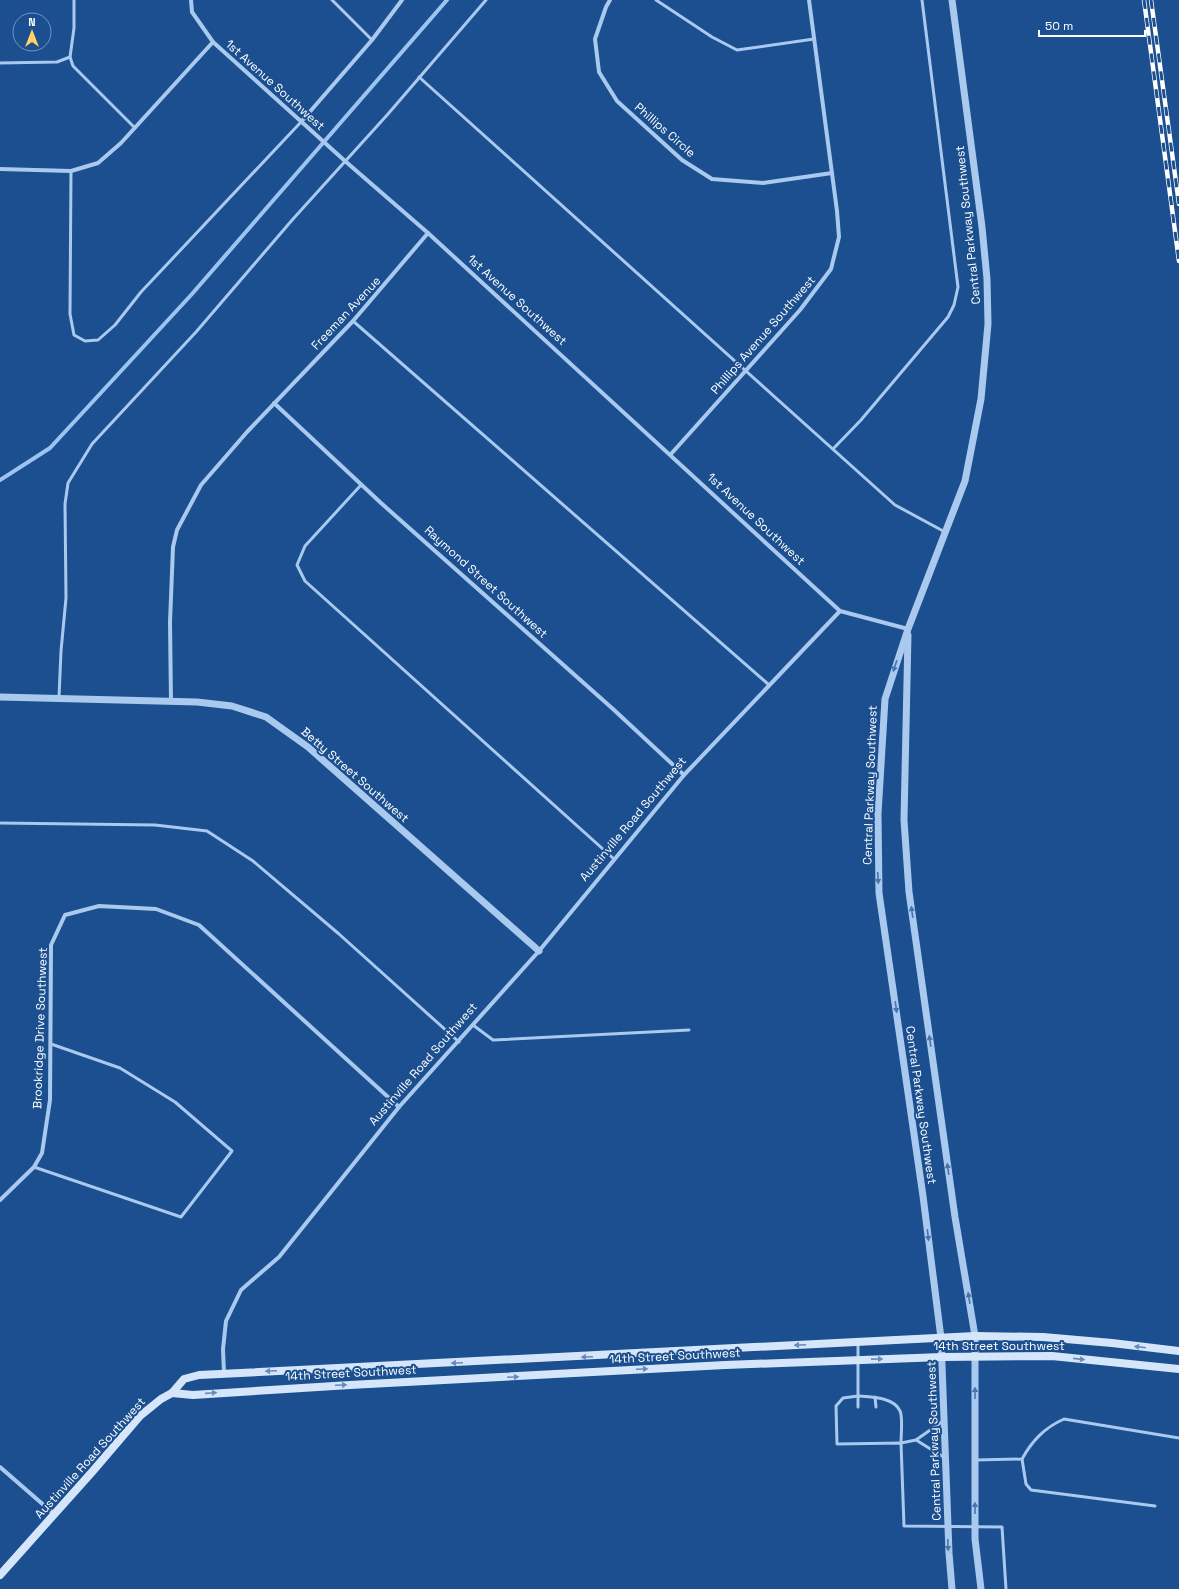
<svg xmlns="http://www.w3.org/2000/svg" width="1179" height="1589" viewBox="0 0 1179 1589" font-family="'Space Grotesk',sans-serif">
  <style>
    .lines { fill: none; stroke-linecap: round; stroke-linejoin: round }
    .stream { stroke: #9cc4f0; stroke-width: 4 }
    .service { stroke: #a9c9ee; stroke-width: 3 }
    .minor { stroke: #a9c9ee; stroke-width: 4 }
    .tertiary { stroke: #a9c9ee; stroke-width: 7 }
    .secondary { stroke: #d6e6fa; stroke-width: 8 }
    .rail-casing { stroke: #fff; stroke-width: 4.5 }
    .rail { stroke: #1b4f8f; stroke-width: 3; stroke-dasharray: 9; stroke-linecap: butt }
    .oneway { fill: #4674ac }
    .oneway2 { fill: #668bba }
    .labels { text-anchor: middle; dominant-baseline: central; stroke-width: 4; stroke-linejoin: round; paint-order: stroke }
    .street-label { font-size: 12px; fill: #fff; stroke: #1b4f8f }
  </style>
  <rect width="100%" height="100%" fill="#1b4f8f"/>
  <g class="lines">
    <polyline class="stream" points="0,480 50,448 192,294 447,0"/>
    <g class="service">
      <polyline points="74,0 74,28 70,57 73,66 135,128"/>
      <polyline points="332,0 372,40"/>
      <polyline points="656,0 712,37 737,50 814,39"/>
      <polyline points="0,63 57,62 70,57"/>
      <polyline points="419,77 895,505 945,532"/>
      <polyline points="71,171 70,314 74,335 85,341 98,340 115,325 141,292 301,122"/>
      <polyline points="353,321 768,684"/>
      <polyline points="833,449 861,420 948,317 954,305 958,287 922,0"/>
      <polyline points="361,485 305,546 297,565 305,581 614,859"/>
      <polyline points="59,697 61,651 66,598 65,504 68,483 92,444 196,332 293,219 388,114 486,0"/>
      <polyline points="0,823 155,825 207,831 253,861 339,934 459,1042"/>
      <polyline points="473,1025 493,1040 689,1030"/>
      <polyline points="34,1167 181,1217 232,1151 175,1102 120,1068 51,1044"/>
      <polyline points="858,1342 858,1396 843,1398 836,1406 837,1444 901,1443 904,1526 1002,1527 1006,1589"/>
      <polyline points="875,1397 876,1407"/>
      <path d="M858 1407V1396C871 1397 894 1397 900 1411 903 1417 901 1435 901 1443L916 1440"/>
      <polyline points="943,1421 916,1440 945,1458"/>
      <polyline points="1022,1459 1026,1484 1031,1490 1155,1506"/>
      <path d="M975 1460 1022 1459C1032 1441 1044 1428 1064 1419L1179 1438"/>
    </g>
    <g class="minor">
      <polyline points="191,0 192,12 213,42 345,161 428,233 840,611 908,629"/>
      <polyline points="610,0 606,7 595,39 599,72 617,101 682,160 712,179 763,183 832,173"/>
      <polyline points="301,122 372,40 402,0"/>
      <polyline points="0,169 71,171 98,163 121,143 213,42"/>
      <polyline points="274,403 381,503 613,709 684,775"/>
      <polyline points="671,454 800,310 831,269 839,237 837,211 809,0"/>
      <polyline points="171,702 170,622 173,547 177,530 201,485 247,432 353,321 428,233"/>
      <polyline points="0,1200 34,1167 42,1153 50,1100 51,945 65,915 99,906 156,909 199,925 399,1107"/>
      <polyline points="224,1373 223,1349 226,1321 241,1290 279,1257 399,1107 539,951 684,775 840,611"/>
      <polyline points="0,1467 54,1514"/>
    </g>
    <g class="tertiary">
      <polyline points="952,0 982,227 987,279 988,324 981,399 965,481 908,629 885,699 878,814 879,893 923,1196 941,1338 949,1553 952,1589"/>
      <polyline points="908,635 904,820 909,892 955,1217 975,1336 975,1539 981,1589"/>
      <polyline points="0,697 197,702 232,706 266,717 308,747 539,951"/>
    </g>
    <g class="secondary">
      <polyline points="172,1393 193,1395 350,1385 725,1365 942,1357 1052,1356 1179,1369"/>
      <polyline points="0,1575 92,1472 140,1416 161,1399 172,1393 184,1379 199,1375 975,1336 1043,1337 1112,1343 1179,1351"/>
    </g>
    <g class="rail-casing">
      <g id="rail">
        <polyline points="1144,0 1179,261"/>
        <polyline points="1151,0 1179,204"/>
      </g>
    </g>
    <use href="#rail" class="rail"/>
  </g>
  <defs><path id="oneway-solid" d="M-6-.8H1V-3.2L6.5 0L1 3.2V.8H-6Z"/></defs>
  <g class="oneway">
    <use href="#oneway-solid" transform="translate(895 666) rotate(109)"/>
    <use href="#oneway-solid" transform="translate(878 878) rotate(87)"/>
    <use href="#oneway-solid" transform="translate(912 912) rotate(-98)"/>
    <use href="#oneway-solid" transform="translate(896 1007) rotate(82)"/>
    <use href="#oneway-solid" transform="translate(930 1041) rotate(-98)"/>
    <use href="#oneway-solid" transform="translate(948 1169) rotate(-98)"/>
    <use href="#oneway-solid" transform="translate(928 1235) rotate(83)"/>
    <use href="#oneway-solid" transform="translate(969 1298) rotate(-99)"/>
    <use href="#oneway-solid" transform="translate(975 1393) rotate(-90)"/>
    <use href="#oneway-solid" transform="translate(975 1508) rotate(-90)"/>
    <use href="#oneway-solid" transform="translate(948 1545) rotate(88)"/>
  </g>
  <g class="oneway2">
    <use href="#oneway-solid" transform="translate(800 1345) rotate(177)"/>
    <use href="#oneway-solid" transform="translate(1140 1347) rotate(-173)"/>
    <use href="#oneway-solid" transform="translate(587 1357) rotate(177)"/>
    <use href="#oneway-solid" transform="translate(877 1359) rotate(-1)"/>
    <use href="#oneway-solid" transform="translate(1079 1359) rotate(6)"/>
    <use href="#oneway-solid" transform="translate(457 1363) rotate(177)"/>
    <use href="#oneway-solid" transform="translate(642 1369) rotate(-3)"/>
    <use href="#oneway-solid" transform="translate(271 1371) rotate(177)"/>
    <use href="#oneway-solid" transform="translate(513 1377) rotate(-3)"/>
    <use href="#oneway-solid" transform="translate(341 1385) rotate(-3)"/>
    <use href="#oneway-solid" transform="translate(211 1393) rotate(-4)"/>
  </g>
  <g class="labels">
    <g class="street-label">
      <text transform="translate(275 85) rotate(42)">1st Avenue Southwest</text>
      <text transform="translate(665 130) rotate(41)">Phillips Circle</text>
      <text transform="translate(968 225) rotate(-96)">Central Parkway Southwest</text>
      <text transform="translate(517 300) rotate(42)">1st Avenue Southwest</text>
      <text transform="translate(346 313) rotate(-47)">Freeman Avenue</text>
      <text transform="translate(763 335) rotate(-49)">Phillips Avenue Southwest</text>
      <text transform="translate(756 519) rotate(43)">1st Avenue Southwest</text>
      <text transform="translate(486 582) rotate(42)">Raymond Street Southwest</text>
      <text transform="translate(355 775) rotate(41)">Betty Street Southwest</text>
      <text transform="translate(870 785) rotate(-88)">Central Parkway Southwest</text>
      <text transform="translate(633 819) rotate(-50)">Austinville Road Southwest</text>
      <text transform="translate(40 1028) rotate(-88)">Brookridge Drive Southwest</text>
      <text transform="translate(423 1064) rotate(-49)">Austinville Road Southwest</text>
      <text transform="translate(921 1105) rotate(82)">Central Parkway Southwest</text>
      <text x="999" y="1346">14th Street Southwest</text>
      <text transform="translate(675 1356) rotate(-3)">14th Street Southwest</text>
      <text transform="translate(351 1373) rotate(-3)">14th Street Southwest</text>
      <text transform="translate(934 1441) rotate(-92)">Central Parkway Southwest</text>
      <text transform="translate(90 1458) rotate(-48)">Austinville Road Southwest</text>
    </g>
  </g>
  <g transform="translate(32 32)"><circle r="19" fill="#1b4f8f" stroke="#7695bc"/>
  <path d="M0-3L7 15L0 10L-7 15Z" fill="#ffd166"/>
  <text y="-6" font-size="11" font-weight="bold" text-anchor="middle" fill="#ffffff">N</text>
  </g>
  <path d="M1039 30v6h106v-6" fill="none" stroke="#ffffff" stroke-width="2"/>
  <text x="1045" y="30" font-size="12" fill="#ffffff" stroke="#1b4f8f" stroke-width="3" paint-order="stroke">50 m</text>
</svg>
